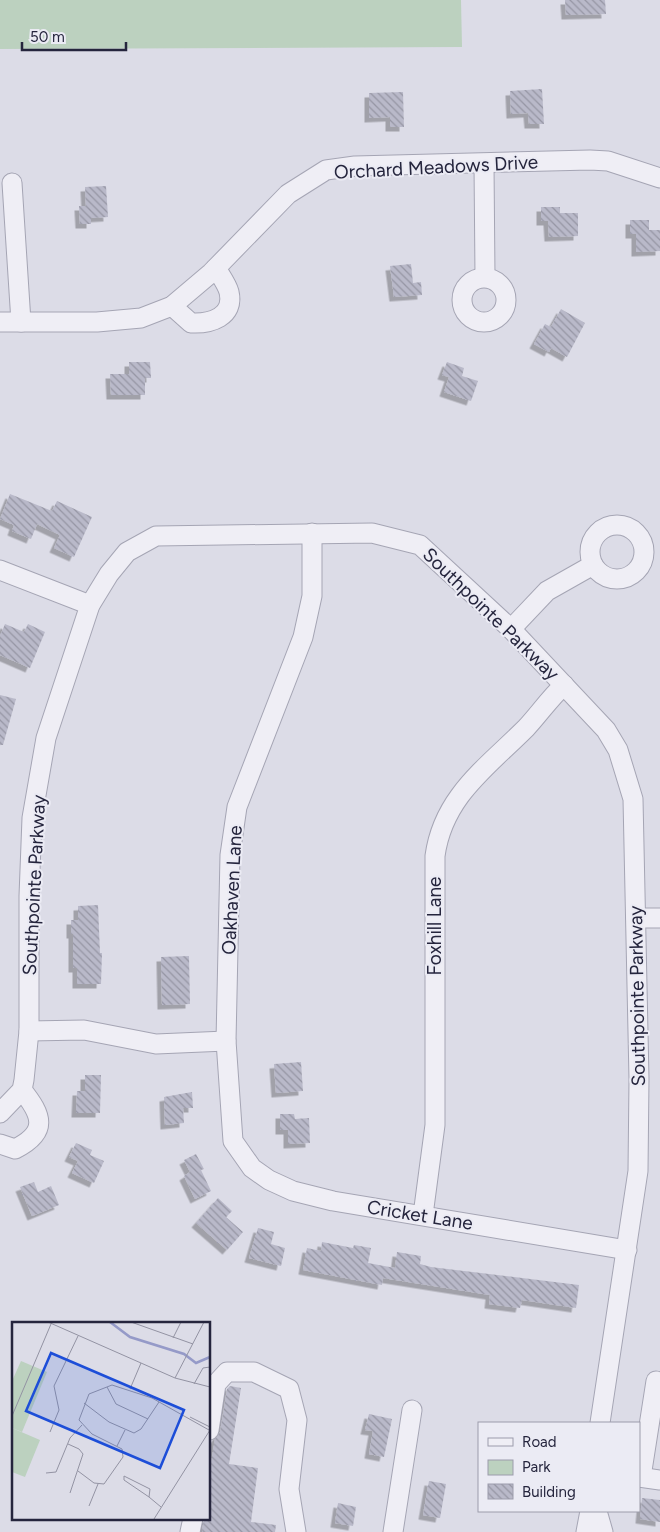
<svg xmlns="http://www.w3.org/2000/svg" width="660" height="1532" viewBox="0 0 660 1532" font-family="Figtree,sans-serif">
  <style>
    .green { fill: #bcd1bf }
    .building { fill: url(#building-back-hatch); filter: url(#shadow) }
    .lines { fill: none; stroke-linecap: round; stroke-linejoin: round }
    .minor-casing { stroke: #a5a5b4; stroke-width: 21 }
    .minor { stroke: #efeef5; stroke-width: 19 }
    .labels { text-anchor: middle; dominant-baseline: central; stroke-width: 4; stroke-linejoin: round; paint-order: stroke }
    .street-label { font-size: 19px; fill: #25253d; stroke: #ebebf4 }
    .inset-river { fill: none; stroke: #959ac8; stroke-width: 2.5 }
    .inset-road { fill: none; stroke: #9393a3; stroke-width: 1 }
    .view { fill: #1d4ed8; fill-opacity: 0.15; stroke: #1d4ed8; stroke-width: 2.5 }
    .inset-edge { fill: none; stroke: #25253d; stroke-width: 2.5 }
  </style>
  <defs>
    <pattern id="building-back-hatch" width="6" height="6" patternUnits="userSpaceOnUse" patternTransform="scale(1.25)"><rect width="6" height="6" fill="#b9b9c9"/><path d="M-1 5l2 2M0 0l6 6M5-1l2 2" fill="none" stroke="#9696a4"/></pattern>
    <filter id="shadow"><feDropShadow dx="-4.5" dy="4.5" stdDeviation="0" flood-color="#0004"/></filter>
  </defs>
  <rect width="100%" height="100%" fill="#dcdce7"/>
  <polygon class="green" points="0,0 461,0 462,47 0,49"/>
  <g class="building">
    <polygon points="565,0 605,0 606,14 566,15"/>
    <polygon points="542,89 544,124 529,124 528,113 511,114 510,91"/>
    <polygon points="403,92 404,127 390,127 390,117 369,118 369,93"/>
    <polygon points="106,186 108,217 91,218 91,224 80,224 79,206 86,206 85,187"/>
    <polygon points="541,207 560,207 560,213 578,213 578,236 549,237 548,221 541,221"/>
    <polygon points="630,220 649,220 649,230 660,230 660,251 636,252 636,234 630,234"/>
    <polygon points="411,264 413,283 421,282 422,295 394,297 390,266"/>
    <polygon points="561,309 585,323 567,357 551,348 549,352 534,344 545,324 551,327"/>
    <polygon points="129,362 150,362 151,378 145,378 145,395 111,395 110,374 129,374"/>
    <polygon points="447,362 464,368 462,376 478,381 471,401 444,392 449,377 442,375"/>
    <polygon points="10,494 52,511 57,501 92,517 74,557 54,548 60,535 37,524 31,539 12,531 14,525 0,519"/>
    <polygon points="5,624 24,632 28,624 45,632 30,668 0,655 0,636"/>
    <polygon points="0,695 16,699 3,745 0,745"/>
    <polygon points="98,905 100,953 102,953 101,984 77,984 77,968 73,968 73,934 71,934 71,920 78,920 78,906"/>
    <polygon points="189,956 190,1004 162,1005 161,957"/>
    <polygon points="301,1062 303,1091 276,1093 274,1064"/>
    <polygon points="85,1075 101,1075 100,1113 76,1113 77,1091 85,1091"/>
    <polygon points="192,1092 193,1108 183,1108 184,1123 165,1125 164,1097"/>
    <polygon points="280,1114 294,1114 295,1119 309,1118 310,1143 288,1144 288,1130 280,1130"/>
    <polygon points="76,1143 92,1150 90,1155 104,1161 94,1183 72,1173 78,1161 69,1157"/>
    <polygon points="196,1154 204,1169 201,1170 211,1191 195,1199 184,1176 190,1172 184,1160"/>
    <polygon points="34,1182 38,1192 51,1186 59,1205 32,1216 20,1187"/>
    <polygon points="218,1198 232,1211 226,1217 243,1232 227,1250 196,1223"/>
    <polygon points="258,1228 274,1232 271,1244 285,1248 281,1266 249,1258"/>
    <polygon points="322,1242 353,1248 354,1245 371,1248 368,1263 395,1268 397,1252 421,1256 420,1264 431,1267 579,1285 576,1308 522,1300 520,1308 489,1304 490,1295 383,1278 382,1285 303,1270 307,1248 321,1251"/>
    <polygon points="230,1386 241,1388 229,1464 258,1468 251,1522 276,1525 275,1532 202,1532 204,1518 209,1518 209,1477 215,1439 220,1432 227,1389"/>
    <polygon points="369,1414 392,1419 384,1457 369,1454 373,1431 365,1430"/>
    <polygon points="429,1481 446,1484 440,1518 423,1515"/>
    <polygon points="642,1498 660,1500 660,1522 640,1519"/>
    <polygon points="338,1503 356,1507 353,1526 335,1523"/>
  </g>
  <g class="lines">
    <g class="minor-casing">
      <g id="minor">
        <polyline points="484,164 485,277"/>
        <polyline points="12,183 21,322"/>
        <circle cx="484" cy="300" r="22"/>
        <path d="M172 306 191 323C210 324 235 317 229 292 227 284 220 275 216 268"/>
        <polyline points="0,322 97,322 141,318 172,306 211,273 288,194 326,170 355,166 590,160 608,161 660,178"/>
        <circle cx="617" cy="552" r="27"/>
        <polyline points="312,533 312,596 303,637 237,807 230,855 226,1041 233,1141 252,1168 269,1180 293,1191 333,1201 627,1250"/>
        <polyline points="0,570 90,605"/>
        <polyline points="511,629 547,591 593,565"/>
        <polyline points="636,918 660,918"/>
        <polyline points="29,1031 84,1030 156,1044 226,1041"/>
        <polyline points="0,1113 22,1090 24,1080 29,1031 29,896 32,818 46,738 90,605 109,574 127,552 156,536 372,533 420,545 511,629 606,730 618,750 633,799 639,1079 638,1171 600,1423"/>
        <path d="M0 1144 15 1149C49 1132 42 1115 22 1090"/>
        <path d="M423 1215 435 1125V856C443 797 486 768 526 728 539 714 550 698 564 685"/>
        <polyline points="209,1430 216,1384 227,1372 254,1372 289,1389 297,1420 289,1489 296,1532"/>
        <polyline points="639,1477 660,1480"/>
        <polyline points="641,1477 656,1381"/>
        <polyline points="597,1511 603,1532"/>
        <polyline points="190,1532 193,1518"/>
        <polyline points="393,1532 412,1410"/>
        <polyline points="586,1532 590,1511"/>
      </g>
    </g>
    <use href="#minor" class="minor"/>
  </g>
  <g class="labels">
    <g class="street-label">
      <text transform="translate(436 167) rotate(-3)">Orchard Meadows Drive</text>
      <text transform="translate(491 614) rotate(44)">Southpointe Parkway</text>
      <text transform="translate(34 885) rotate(-87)">Southpointe Parkway</text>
      <text transform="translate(232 890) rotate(-87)">Oakhaven Lane</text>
      <text transform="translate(434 926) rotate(-90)">Foxhill Lane</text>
      <text transform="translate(637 996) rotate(-91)">Southpointe Parkway</text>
      <text transform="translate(420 1215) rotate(9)">Cricket Lane</text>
    </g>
  </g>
  <g transform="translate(12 1322)">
    <rect width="198" height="198" fill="#dcdce7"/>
    <path d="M9 39 35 50 10 110 0 106V59Z" fill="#bcd1bf"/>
    <path d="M0 106 28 118 13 155 0 150Z" fill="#bcd1bf"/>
    <path class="inset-river" d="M98 0 118 15 172 32 184 41 198 35"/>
    <path class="inset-road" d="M36 0 163 56 198 65M119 0 181 22M161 16 169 0M163 56 192 0M182 62 191 46 198 45M95 65 104 82 136 97M118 67 129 41M72 81 97 100 122 111 129 107 147 80M0 94 39 2M178 95 198 105M38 110 47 88 42 64 66 14M56 122 67 127 71 132 58 171M105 124 113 108M66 149 82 161 92 162 111 135 110 127 80 112 67 98 77 72 100 63 140 76 197 108M34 151 44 150 58 116 70 103M112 154 138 167 137 175 112 158ZM137 175 149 185M77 184 86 162M142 197 198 108"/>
    <path class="view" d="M39 31 172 88 148 146 14 89Z"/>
    <rect width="198" height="198" class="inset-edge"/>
  </g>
  <rect x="478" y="1422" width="162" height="90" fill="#ebebf4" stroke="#9c9cab"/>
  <rect x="488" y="1438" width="25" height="8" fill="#efeef5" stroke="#9c9cab"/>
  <text x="522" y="1447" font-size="15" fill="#25253d">Road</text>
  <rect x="488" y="1460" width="25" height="15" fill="#bcd1bf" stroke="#9c9cab"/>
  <text x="522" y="1472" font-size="15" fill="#25253d">Park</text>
  <rect x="488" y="1484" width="25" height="15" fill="url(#building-back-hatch)" stroke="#9c9cab"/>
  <text x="522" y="1497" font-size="15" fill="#25253d">Building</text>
  <path d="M22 42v8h104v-8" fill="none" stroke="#25253d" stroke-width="2.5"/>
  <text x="30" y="42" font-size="15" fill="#25253d" stroke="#ebebf4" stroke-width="4" paint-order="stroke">50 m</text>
</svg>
